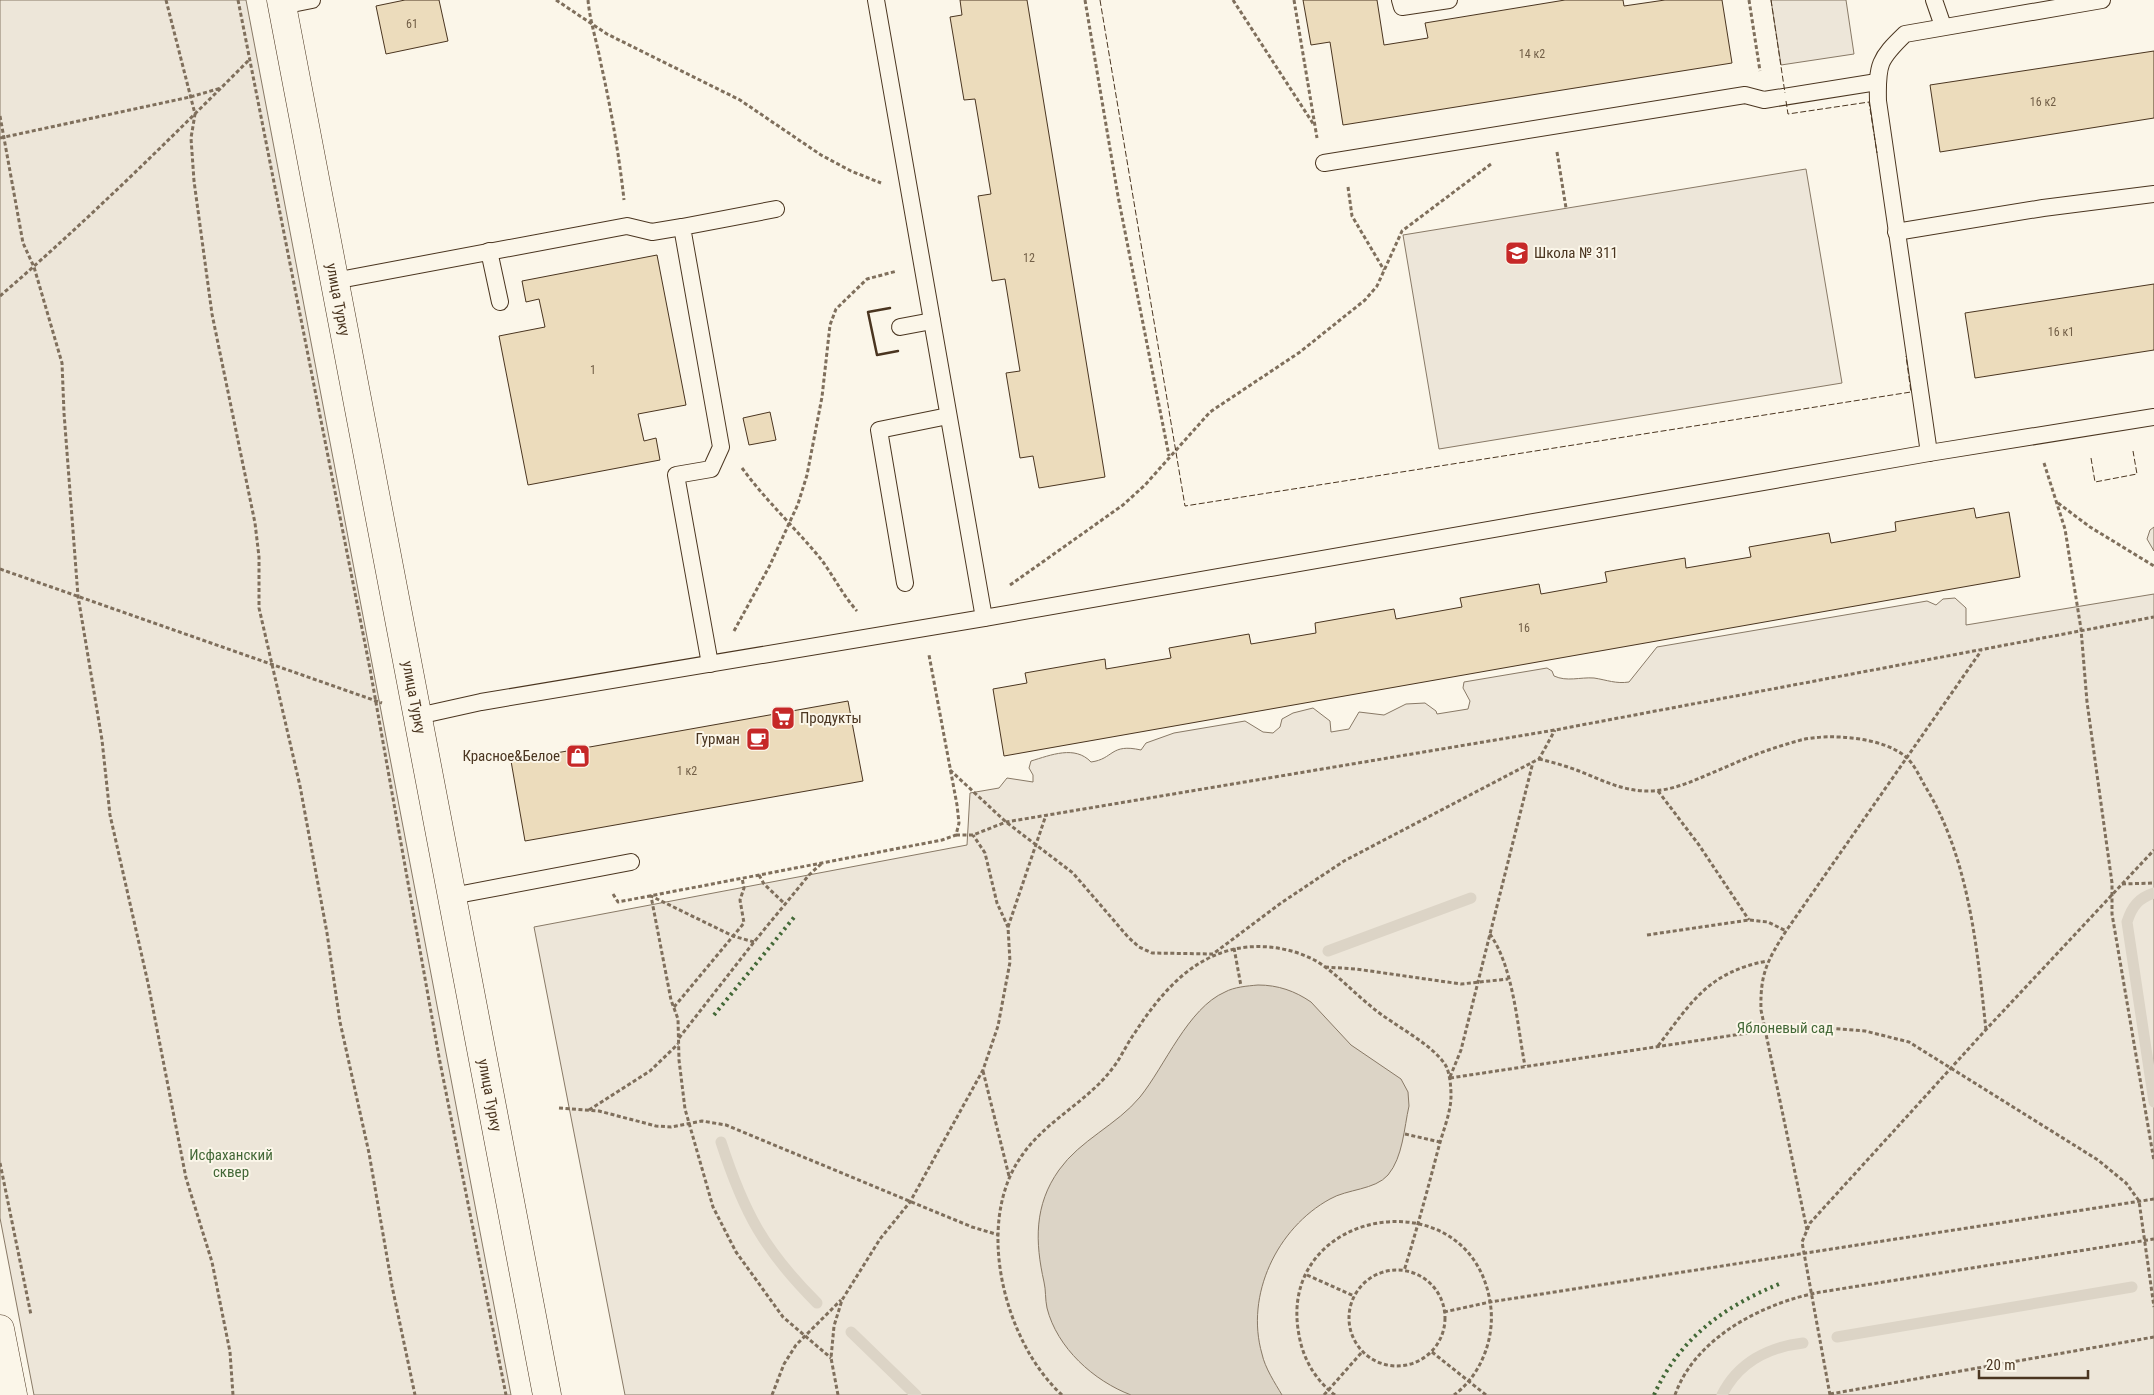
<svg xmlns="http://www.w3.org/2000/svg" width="2154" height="1395" viewBox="0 0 2154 1395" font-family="'Roboto Condensed',sans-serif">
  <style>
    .green { fill: #ede6d9; stroke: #887966 }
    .water { fill: #dcd4c6; stroke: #887966 }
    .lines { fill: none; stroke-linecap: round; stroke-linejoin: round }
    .stream { stroke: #dcd4c6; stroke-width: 11 }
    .building { fill: #ecdcbc; stroke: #4a3520 }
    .service-casing { stroke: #4a3520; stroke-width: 18 }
    .minor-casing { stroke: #4a3520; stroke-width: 29 }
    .tertiary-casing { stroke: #4a3520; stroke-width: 29 }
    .path { stroke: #7f6f5c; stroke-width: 3; stroke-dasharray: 4 2.5; stroke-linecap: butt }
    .service { stroke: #fbf6e9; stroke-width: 16 }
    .minor { stroke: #fbf6e9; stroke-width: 28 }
    .tertiary { stroke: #fbf6e9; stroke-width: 28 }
    .hedge { stroke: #436837; stroke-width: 4; stroke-dasharray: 2.5 4; stroke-linecap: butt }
    .fence { stroke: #4a3520; stroke-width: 1; stroke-dasharray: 6 2.5; stroke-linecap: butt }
    .wall { stroke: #4a3520; stroke-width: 2.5 }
    .labels { text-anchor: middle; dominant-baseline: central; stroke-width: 4; stroke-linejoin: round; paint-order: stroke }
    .number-label { font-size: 12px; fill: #725f47 }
    .poi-label { font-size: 15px; fill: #4a3520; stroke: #fbf6e9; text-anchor: start }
    .street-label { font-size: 15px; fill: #4a3520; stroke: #fbf6e9 }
    .park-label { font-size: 15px; fill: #436837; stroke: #fbf6e9 }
  </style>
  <rect width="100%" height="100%" fill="#fbf6e9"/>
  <g class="green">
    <polygon points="0,0 246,0 511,1395 34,1395 0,1218"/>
    <polygon points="1771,0 1846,0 1854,54 1781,65"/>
    <polygon points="1806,169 1842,383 1439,449 1403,235"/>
    <polygon points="2154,527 2154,551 2147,539 2150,530"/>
    <path d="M2154 594V1395H625L534 927 967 845 970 793 999 788 1007 778 1033 782V775L1029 768 1031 761C1051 755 1075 745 1091 762 1114 759 1110 743 1141 750L1146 743 1174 733 1245 721 1263 732 1273 733 1280 727 1282 719 1293 713 1313 708 1330 721 1331 732 1349 729 1359 712 1384 715 1406 704 1425 703 1436 711 1437 714 1468 709 1470 701 1463 688 1464 682 1547 668 1552 671 1554 676C1567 682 1580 677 1594 678 1607 680 1616 684 1629 682L1657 647 1927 601 1936 605 1943 599 1955 598 1966 608V625Z"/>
  </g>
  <path class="water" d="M1258 985C1278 985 1295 991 1311 1002L1351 1045 1401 1079 1408 1092 1409 1106C1404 1128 1403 1157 1388 1175 1375 1190 1347 1189 1330 1199 1277 1228 1245 1295 1262 1354 1265 1368 1275 1383 1282 1395H1131C1094 1381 1057 1348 1047 1308 1045 1299 1046 1290 1044 1282 1035 1242 1034 1205 1059 1170 1080 1140 1117 1125 1140 1097 1165 1066 1188 1008 1225 992 1234 987 1247 986 1258 985Z"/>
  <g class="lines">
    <g class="stream">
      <path d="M2154 893C2139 898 2132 906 2127 922L2154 1102"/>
      <polyline points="1328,951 1471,898"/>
      <path d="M721 1142C744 1213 764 1250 817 1303"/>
      <polyline points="851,1332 916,1395"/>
      <polyline points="1837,1337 2132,1287"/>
      <path d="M1722 1395C1738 1363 1768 1347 1803 1343"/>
    </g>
  </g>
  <g class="building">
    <polygon points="405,0 439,0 448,41 386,54 376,6"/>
    <polygon points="960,0 1027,0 1105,477 1039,488 1033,456 1020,458 1006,373 1020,371 1005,279 992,281 978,196 991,194 975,99 964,100 950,17 962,15"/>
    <polygon points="1303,0 1377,0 1384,45 1428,38 1425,23 1565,0 1623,0 1624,6 1665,0 1722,0 1732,63 1343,125 1330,42 1311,45"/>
    <polygon points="2154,51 2154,118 1940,152 1930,85"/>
    <polygon points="657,255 686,405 638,414 644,441 656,438 660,460 528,485 499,336 545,327 539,299 526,302 522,281"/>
    <polygon points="2154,284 2154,350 1975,378 1965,313"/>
    <polygon points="770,412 776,440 749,445 743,418"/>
    <polygon points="1974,508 1976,518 2009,512 2020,577 1004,756 993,689 1027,683 1025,673 1105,659 1106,669 1171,658 1169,648 1249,634 1251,644 1316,633 1315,623 1394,609 1396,619 1462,607 1460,598 1539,584 1541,594 1607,582 1605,572 1685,558 1686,568 1751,557 1749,547 1829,533 1831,543 1896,531 1895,522"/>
    <polygon points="848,701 863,781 525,841 511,761"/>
  </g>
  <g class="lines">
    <g class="service-casing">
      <g id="service">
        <polyline points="876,0 984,618"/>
        <polyline points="1400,0 1402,7 1449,0"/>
        <polyline points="1934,0 1943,26"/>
        <polyline points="282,6 312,0"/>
        <polyline points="1324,163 1745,95 1764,100 1877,82"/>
        <polyline points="1896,232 2043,208 2154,194"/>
        <polyline points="489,251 500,302"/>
        <polyline points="334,281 627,226 652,232 682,227"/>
        <polyline points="900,327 932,321"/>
        <path d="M1929 453 1878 101C1877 64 1879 59 1905 34L2102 0"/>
        <polyline points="905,583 879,430 948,416"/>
        <polyline points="710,664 676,475 711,469 721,447 682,227 776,209"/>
        <polyline points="418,716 481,702 984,618 1929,453 2154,417"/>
        <polyline points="452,896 631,862"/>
      </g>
    </g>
    <g class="minor-casing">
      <polyline id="minor" points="0,1329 13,1395"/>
    </g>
    <g class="tertiary-casing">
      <g id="tertiary">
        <path id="s1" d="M281 0 547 1395"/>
      </g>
    </g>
    <g class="path">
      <polyline points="166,0 195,114 191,138 194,181 212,314 255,523 259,557 259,608 300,786 327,933 340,1022 369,1153 392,1286 415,1395"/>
      <polyline points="238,0 370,669 439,1057 506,1395"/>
      <polyline points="556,0 607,34 740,100 821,155 851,171 881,183"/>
      <path d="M588 0C590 22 597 42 601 64 611 109 619 154 624 200"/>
      <polyline points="1085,0 1118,196 1169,456"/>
      <polyline points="1233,0 1314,125"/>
      <polyline points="1294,0 1317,138"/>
      <polyline points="1749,0 1760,71"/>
      <polyline points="0,116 23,243 34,267 62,363 64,413 78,596 102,740 110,815 148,983 186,1178 212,1262 230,1352 233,1395"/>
      <polyline points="0,138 190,97 221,88"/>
      <polyline points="1557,152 1566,208"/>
      <polyline points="1348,187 1352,216 1384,270"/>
      <path d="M0 296C87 221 168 141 249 60"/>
      <polyline points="2044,463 2065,529 2081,629 2087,702 2112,883 2112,914 2154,1161"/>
      <path d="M742 468C764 498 791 524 815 552 831 570 840 592 857 611"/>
      <polyline points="2058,503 2090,527 2154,566"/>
      <polyline points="0,569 382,703"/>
      <polyline points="1010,585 1123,505 1145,485 1210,412 1300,352 1365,300 1377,286 1402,231 1491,164"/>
      <polyline points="734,631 770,565 798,504 807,475 822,397 830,325 836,309 867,279 897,271"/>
      <path d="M1539 759C1552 762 1566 766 1579 771 1602 780 1624 792 1651 791 1678 790 1701 777 1726 767 1750 756 1775 747 1801 740 1829 733 1883 737 1906 757 1914 764 1920 777 1925 786 1969 858 1977 947 1986 1030"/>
      <polyline points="950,770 1006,822 1073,873 1128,937 1139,947 1152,953 1213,954 1281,903 1344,861 1533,762"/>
      <polyline points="1658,791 1699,845 1749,920"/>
      <polyline points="956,835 973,835 1006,822 1555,730 2154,617"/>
      <polyline points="759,875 764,884 785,904"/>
      <polyline points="2122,884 2154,883"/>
      <polyline points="613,894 618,902 942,840 956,835 959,823 957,805 929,655"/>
      <polyline points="1008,927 1046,815"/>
      <path d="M1490 934C1514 969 1517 1025 1525 1066"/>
      <polyline points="1647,935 1749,920 1768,922 1786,931"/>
      <polyline points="754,942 733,936 651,896 671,1000 678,1019 679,1060 685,1109 713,1207 736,1252 783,1317 831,1358"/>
      <polyline points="1234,948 1241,986"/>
      <polyline points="1325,967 1356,969 1461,984 1508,979"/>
      <polyline points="674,1007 744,923 740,900 744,888 742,878"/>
      <polyline points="679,1038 754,942 809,875 822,863"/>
      <path d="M1658 1046C1692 1001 1709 972 1767 961"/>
      <polyline points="983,1071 1009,1176"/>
      <polyline points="1450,1077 1461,1050 1533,762 1539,759 1555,730"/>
      <polyline points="1450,1078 1761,1031 1828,1028 1865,1031 1909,1042 2098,1160 2126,1183 2139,1201 2154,1307"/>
      <polyline points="559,1108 599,1111 656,1126 671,1127 702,1121 726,1125 972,1227 999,1235"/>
      <polyline points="589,1110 650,1071 678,1044"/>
      <polyline points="1405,1134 1440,1142"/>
      <polyline points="0,1163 31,1315"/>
      <path d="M1807 1230 1761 1010C1760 974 1767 961 1786 931L1981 651"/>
      <circle cx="1397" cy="1318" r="48"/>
      <polyline points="1307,1275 1354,1296"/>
      <polyline points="1444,1312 1490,1302 2154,1199"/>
      <polyline points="1432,1352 1486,1395"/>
      <polyline points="1830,1394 2154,1337"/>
      <polyline points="772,1395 784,1364 796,1345 841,1300"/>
      <polyline points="838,1395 831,1358 834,1326 842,1300 880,1239 910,1202 983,1070 998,1026 1010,962 1008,927 997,903 985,853 973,835"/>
      <path d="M1062 1395C1004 1342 973 1221 1023 1154 1047 1120 1087 1102 1112 1069 1121 1058 1126 1045 1134 1034 1162 991 1195 952 1248 947 1272 945 1297 950 1318 962 1338 975 1354 993 1373 1008 1393 1025 1433 1044 1446 1066 1450 1074 1451 1087 1451 1096 1451 1112 1443 1131 1439 1146 1428 1188 1417 1229 1404 1271"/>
      <polyline points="1324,1395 1362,1352"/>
      <path d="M1335 1395C1316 1381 1303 1359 1299 1335 1274 1205 1477 1174 1491 1309 1494 1341 1480 1376 1454 1395"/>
      <path d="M1675 1395C1695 1337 1765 1302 1821 1292L2154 1239"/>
      <polyline points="1830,1395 1802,1242 1810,1223 1992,1023 2154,850"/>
    </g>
    <use href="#service" class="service"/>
    <use href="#minor" class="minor"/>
    <use href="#tertiary" class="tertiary"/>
    <g class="hedge">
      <polyline points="714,1015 796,915"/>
      <path d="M1654 1395C1679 1339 1723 1307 1779 1284"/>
    </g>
    <g class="fence">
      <polyline points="1100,0 1185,506 1911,392 1906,356"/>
      <polyline points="1771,0 1785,93"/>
      <polyline points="1786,101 1788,114 1869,102 1877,153"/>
      <polyline points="2091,458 2095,482 2137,474 2133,451"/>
    </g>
    <polyline class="wall" points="890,308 868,312 877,355 898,351"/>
  </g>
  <defs>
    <g id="school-square" transform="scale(1.25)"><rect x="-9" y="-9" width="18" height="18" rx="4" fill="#c62828" stroke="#fbf6e9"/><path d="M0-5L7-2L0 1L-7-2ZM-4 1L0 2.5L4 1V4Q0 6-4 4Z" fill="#fff"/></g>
    <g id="supermarket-square" transform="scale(1.25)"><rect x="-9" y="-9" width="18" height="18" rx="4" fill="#c62828" stroke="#fbf6e9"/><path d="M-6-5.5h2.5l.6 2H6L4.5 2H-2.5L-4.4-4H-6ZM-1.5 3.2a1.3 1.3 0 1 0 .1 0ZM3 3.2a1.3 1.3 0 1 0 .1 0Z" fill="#fff"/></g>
    <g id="cafe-square" transform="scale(1.25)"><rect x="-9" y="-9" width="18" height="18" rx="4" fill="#c62828" stroke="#fbf6e9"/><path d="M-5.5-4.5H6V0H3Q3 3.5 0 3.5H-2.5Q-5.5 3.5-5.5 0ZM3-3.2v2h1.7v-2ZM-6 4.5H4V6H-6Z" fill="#fff"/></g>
    <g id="shop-square" transform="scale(1.25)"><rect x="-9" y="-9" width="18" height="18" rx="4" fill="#c62828" stroke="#fbf6e9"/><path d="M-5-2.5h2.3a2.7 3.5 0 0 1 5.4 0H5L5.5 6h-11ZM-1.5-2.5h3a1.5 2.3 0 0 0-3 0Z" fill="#fff"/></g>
  </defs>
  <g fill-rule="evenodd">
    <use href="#school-square" x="1517" y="253"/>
    <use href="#supermarket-square" x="783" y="718"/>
    <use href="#cafe-square" x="758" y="739"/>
    <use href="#shop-square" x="578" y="756"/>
  </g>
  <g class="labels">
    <g class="number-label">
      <text x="412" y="24">61</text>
      <text x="1532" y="54">14 к2</text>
      <text x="2043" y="102">16 к2</text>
      <text x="1029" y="258">12</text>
      <text x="2061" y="332">16 к1</text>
      <text x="593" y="370">1</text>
      <text x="1524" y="628">16</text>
      <text x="687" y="771">1 к2</text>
    </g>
    <g class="poi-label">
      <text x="1534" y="253">Школа № 311</text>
      <text x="800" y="718">Продукты</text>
      <text x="740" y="739" text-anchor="end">Гурман</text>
      <text x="560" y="756" text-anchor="end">Красное&amp;Белое</text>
    </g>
    <g class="street-label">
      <text stroke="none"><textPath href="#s1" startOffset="305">улица Турку</textPath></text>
      <text stroke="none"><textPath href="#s1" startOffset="710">улица Турку</textPath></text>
      <text stroke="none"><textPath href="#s1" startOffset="1115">улица Турку</textPath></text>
    </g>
    <g class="park-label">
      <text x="1785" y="1028">Яблоневый сад</text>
      <text x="231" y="1155">Исфаханский<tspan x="231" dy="17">сквер</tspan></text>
    </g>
  </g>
  <path d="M1979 1370v8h109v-8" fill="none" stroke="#4a3520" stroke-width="2.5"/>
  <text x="1986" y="1370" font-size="15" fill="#4a3520" stroke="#fbf6e9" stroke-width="4" paint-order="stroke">20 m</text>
</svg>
